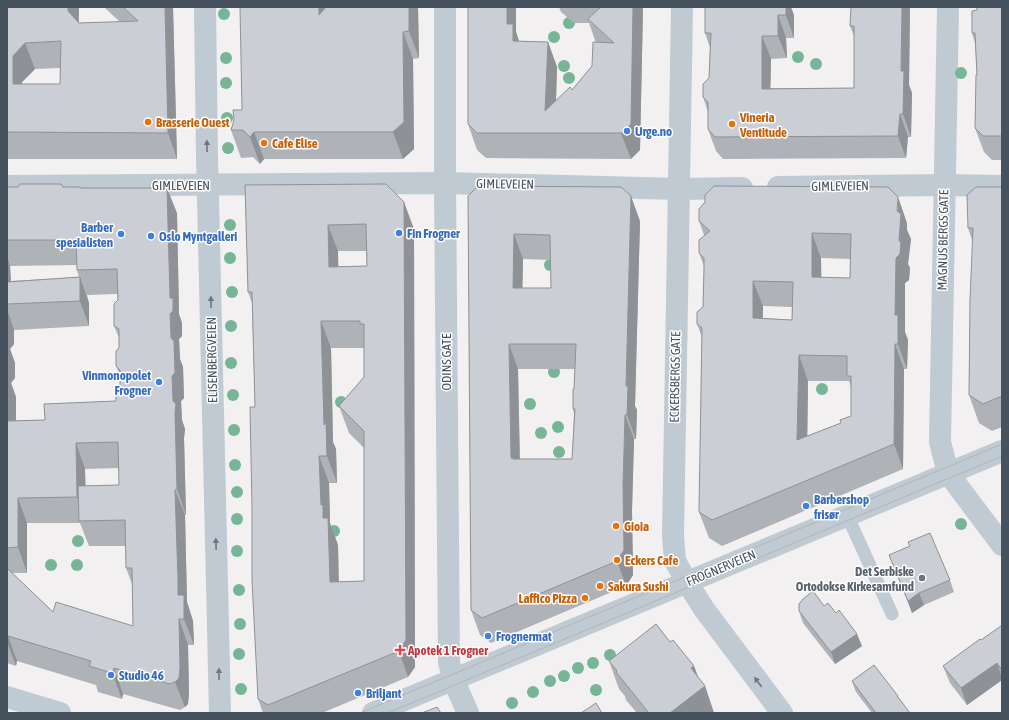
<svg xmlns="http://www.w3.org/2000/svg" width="1009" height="720" viewBox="0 0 1009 720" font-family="'Asap Condensed',sans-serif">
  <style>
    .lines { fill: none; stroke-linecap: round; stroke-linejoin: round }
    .service { stroke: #bfcad3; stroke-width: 13 }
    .minor { stroke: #bfcad3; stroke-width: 22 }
    .tertiary { stroke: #bfcad3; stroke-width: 22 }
    .tram { stroke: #b1b5bb; stroke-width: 1 }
    .tree { fill: #76b696 }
    .wall { fill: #afb2b7; fill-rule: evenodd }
    .shaded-wall { fill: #8e9195 }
    .building { fill: #cbcfd5; stroke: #8e9195; fill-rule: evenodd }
    .oneway { fill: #6a7782 }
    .food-dot { fill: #e8710a; stroke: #fff; stroke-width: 1.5 }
    .shop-dot { fill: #3f7fe0; stroke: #fff; stroke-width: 1.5 }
    .worship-dot { fill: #6b7280; stroke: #fff; stroke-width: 1.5 }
    .health-dot { fill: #e0444e; stroke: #fff; stroke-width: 1.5 }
    .labels { text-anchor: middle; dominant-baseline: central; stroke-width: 3; stroke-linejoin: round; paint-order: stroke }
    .food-label { font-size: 13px; font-weight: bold; fill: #c56008; stroke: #fff; text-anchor: start }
    .shop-label { font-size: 13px; font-weight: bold; fill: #366cbe; stroke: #fff; text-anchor: start }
    .street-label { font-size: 13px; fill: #46535f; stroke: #fff }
    .worship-label { font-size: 13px; font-weight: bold; fill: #5b616d; stroke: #fff; text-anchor: end }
    .health-label { font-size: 13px; font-weight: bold; fill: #be3a42; stroke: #fff; text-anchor: start }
  </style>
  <rect width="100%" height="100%" fill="#f2f0f0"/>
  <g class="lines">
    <polyline class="service" points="847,515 892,614"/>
    <g class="minor">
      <polyline points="205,7 207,156 220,713"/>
      <polyline points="445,7 445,183 449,662 453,679 468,713"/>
      <polyline points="682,7 673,536 675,561 687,582 704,609 782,713"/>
      <polyline points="948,7 940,442 948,473 1002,545"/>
      <polyline points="7,186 445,183 679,189 742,188"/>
      <polyline points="778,187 944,185 1002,186"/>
    </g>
    <g class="tertiary">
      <polyline points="7,697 60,713"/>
      <polyline points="373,713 1002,451"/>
    </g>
    <g class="tram">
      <polyline points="360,713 1002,444"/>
      <polyline points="388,713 1002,456"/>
    </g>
  </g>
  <g class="tree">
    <circle cx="224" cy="14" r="6"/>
    <circle cx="569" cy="23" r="6"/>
    <circle cx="554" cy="37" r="6"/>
    <circle cx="798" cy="57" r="6"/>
    <circle cx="226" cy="58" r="6"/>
    <circle cx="816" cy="64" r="6"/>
    <circle cx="564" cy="66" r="6"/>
    <circle cx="961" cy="73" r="6"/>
    <circle cx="569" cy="78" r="6"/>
    <circle cx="226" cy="83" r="6"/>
    <circle cx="227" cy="118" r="6"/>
    <circle cx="228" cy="148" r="6"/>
    <circle cx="230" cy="225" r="6"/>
    <circle cx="230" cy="258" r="6"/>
    <circle cx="550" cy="265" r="6"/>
    <circle cx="232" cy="292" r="6"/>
    <circle cx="231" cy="326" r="6"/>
    <circle cx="231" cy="363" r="6"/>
    <circle cx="554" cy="372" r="6"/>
    <circle cx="822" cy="389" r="6"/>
    <circle cx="233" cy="395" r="6"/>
    <circle cx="341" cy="402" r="6"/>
    <circle cx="530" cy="404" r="6"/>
    <circle cx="558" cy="427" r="6"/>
    <circle cx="234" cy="430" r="6"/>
    <circle cx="541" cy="433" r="6"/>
    <circle cx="559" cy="452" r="6"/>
    <circle cx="235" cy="465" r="6"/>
    <circle cx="237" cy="492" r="6"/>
    <circle cx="237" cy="519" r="6"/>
    <circle cx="961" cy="524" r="6"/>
    <circle cx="334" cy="531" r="6"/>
    <circle cx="78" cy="541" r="6"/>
    <circle cx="237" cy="551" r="6"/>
    <circle cx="51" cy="565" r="6"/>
    <circle cx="77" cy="565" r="6"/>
    <circle cx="239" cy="590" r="6"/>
    <circle cx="240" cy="624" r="6"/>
    <circle cx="239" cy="654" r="6"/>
    <circle cx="610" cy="655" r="6"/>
    <circle cx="593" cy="663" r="6"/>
    <circle cx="578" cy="668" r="6"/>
    <circle cx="564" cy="676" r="6"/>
    <circle cx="550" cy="681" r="6"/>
    <circle cx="241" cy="689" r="6"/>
    <circle cx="596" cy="690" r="6"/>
    <circle cx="533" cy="692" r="6"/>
    <circle cx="512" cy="703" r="6"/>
  </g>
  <g class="wall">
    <path d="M7 7H79V23L120 22 104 7H173L177 159H7ZM60 68V84H22V82L35 69Z"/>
    <polygon points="418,7 419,58 413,59 414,149 403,159 264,159 260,164 253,157 241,158 231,130 242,110"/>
    <polygon points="468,7 516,7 516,32 519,41 548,42 557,67 556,100 572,90 592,66 596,43 589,23 574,23 561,12 559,7 643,7 640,150 631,159 486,158 477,150 468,124"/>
    <polygon points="705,7 794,15 794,38 786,38 787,58 771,59 770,88 854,88 854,36 850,26 851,7 910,7 909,85 912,93 911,137 908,137 906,158 723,159 716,151 708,129 708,112 703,97 709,78 710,48 705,33"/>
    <polygon points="1002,7 1002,160 992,160 984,152 975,128 977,75 975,43 972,33 977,10"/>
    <path d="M245 185 414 229 415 667 408 677 322 713H263L258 699 255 407 252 303 248 292ZM338 251H366L367 266 338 267ZM331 348H364V377L339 406 349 433 364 448V581L339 582 338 545 330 523 329 483H337L336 449 333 442Z"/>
    <path d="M7 187H63L80 188 177 213 179 314 182 323V336L179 339 180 359 183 367 184 398 181 401 182 420 185 429 184 438 186 515H185L187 602 193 621 194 645H188L189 693 188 704 185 707 180 710 123 694 122 699 98 692 96 685 17 661 16 666 7 663ZM77 265V270L79 277 11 281 10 266ZM117 294 118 300 114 326 119 338V348L116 366 120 376V388L116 401 45 420 16 421V397L11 383 15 378V363L10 349 14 344V330L89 326V303L87 295ZM119 468V485L85 486V469ZM27 523H80L89 546H126V568L132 584 133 626 53 612 12 573H27Z"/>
    <polygon points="1002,187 1002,427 992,431 979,423 969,395 973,243 968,228"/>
    <path d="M468 196 640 221 635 406 637 410 636 439H634L632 510 633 575 626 586 491 643 480 635 471 610ZM523 259 551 260V288H522ZM518 369H575L573 409 574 413 572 459H520Z"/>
    <path d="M699 221 907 223V230L911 239 908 264 910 268 909 280 905 283V332L908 340 907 369H904L903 469 722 546 709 538 699 512 702 337 697 324 703 307 704 266 699 253 704 235ZM821 258 850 259V278H821ZM763 306 792 307V320L763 318ZM808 381H849L851 387V416L841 423 807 436Z"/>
    <polygon points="908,542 950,580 954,592 924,605 912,613 889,555 910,546"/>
    <polygon points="824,606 836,613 862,646 835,664 803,623 799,611"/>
    <polygon points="1002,627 1002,680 967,705 950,683 943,666 981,640"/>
    <polygon points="670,642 694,666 698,677 705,686 714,713 637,713 626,700 625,696 619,689 609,661"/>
    <polygon points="852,681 898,697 910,713 872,713 856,692"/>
  </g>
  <g class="shaded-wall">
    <polygon points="68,7 79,7 78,37 68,11"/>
    <polygon points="165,7 173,7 177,159 168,133"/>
    <polygon points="319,7 328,7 319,15"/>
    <polygon points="409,7 418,7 419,58 409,31"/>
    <polygon points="507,7 516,7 516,32 522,50 522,66 507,24"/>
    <polygon points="633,7 643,7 640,150 631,159 621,133"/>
    <polygon points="783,7 791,7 794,15 794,38"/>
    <polygon points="902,7 910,7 909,85 912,93 911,137 903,114 901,71"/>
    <polygon points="778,15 786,38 787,58 778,36"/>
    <polygon points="403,32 413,59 414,149 403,159 393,132"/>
    <polygon points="762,36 771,59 770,111 762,89"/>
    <polygon points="548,42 557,67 555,133 545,111"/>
    <polygon points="25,43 35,69 22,82 22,111 13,84 13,56"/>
    <polygon points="900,114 908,137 906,158 898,136"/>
    <polygon points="254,132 264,159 260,164 250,137"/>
    <polygon points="167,188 177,213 179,314 182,323 182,336 179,339 180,359 183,367 184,398 181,401 182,420 185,429 184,438 186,515 177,489 173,401"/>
    <polygon points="631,196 640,221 635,406 637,410 636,439 627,415 626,386"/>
    <polygon points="898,197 907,223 907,230 911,239 908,264 910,268 909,280 905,283 905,332 908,340 907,369 898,344 895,315 896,258"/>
    <polygon points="404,202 414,229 415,667 408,677 399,651"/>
    <polygon points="328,225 338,251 339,293 329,267"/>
    <polygon points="812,233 821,258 822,303 812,277"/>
    <polygon points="514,234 523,259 522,313 513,288"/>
    <polygon points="7,256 10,266 12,304 7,295"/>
    <polygon points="80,277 89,303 89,326 80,301"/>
    <polygon points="753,281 763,306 762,343 753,318"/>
    <polygon points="7,309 14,330 14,344 10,349 15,363 15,378 11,383 16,397 16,421 7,432"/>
    <polygon points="321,321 331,348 333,442 336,449 337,483 327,456 324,425"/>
    <polygon points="509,344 518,369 520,478 511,458"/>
    <polygon points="895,344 904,369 903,469 894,444"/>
    <polygon points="799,355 808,381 807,465 797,440"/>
    <polygon points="625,415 634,439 632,510 633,575 626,586 617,561 623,485"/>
    <polygon points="76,443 85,469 87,521 86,521 77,497"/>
    <polygon points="319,456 329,483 330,523 338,545 339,608 330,582 323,518 321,505"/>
    <polygon points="175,490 185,515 187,602 193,621 194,645 184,619 178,595"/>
    <polygon points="18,498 27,523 27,573 18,547"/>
    <polygon points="919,593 924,605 912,613 908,601"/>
    <polygon points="179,619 188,645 189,693 188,704 185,707 175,682"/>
    <polygon points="857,634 862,646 835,664 831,652"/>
    <polygon points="8,636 17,661 16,666 7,642"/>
    <polygon points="997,663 1002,678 1002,680 967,705 961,688"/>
    <polygon points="694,666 702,688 705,686 714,713 670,713 691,668"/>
    <polygon points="114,668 123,694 122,699 112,673"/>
  </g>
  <g class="building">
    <path d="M7 7H68V11L79 23 138 21 123 7H165L168 133 7 132ZM61 41 60 84H13V56L25 43Z"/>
    <polygon points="240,7 319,7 319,15 326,7 409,7 409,31 403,32 404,122 393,132 254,132 250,137 243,130 231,130 234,120 233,110 242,110"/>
    <polygon points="468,7 507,7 507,24 513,24 513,41 548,42 545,111 570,87 572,90 592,66 593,42 614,43 588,19 601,7 633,7 631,124 621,133 477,133 468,124"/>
    <polygon points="705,7 786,7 786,15 778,15 778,36 762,36 762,89 854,88 854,26 850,26 851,7 902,7 901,71 904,71 903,114 900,114 898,136 715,137 708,129 708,102 703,97 703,84 709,78 711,33 705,33"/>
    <polygon points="977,7 1002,7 1002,136 983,136 975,128 976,75 977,75 975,33 972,33 972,11 977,10"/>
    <polygon points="20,184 61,184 63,187 80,187 80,188 167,188 170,298 173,298 173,311 170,314 171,338 174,341 175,373 172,376 173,401 176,404 175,413 177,489 175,490 178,579 178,595 184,595 184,619 179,619 180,668 179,678 175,682 170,684 114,668 112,673 89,666 91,661 8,636 7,639 7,568 53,612 56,602 133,626 132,568 126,568 125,520 79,521 78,486 119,485 118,442 76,443 77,497 18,498 18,547 7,548 7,421 45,420 44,404 116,401 116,392 120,388 120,370 116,366 116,351 119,348 119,329 114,326 114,304 118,300 117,269 77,270 76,240 7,240 7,187 18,187"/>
    <path d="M386 184 404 202 406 640 399 651 268 705 258 699 252 580V508L250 407H255L252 292H248L245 185ZM366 224 367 266 329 267 328 225ZM321 321H360V324H364V377L339 406 364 431V581L330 582 328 518H323V505H321L319 456H327L326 422 324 425Z"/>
    <path d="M478 186 621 187 631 196 626 386H628L627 415H625L623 485 624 550 617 561 482 618 471 610 468 196ZM514 234 550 235 551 288H513ZM509 344H576L574 389H573V409H575L572 459H513V458H511Z"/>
    <path d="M714 186 888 187 898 197 897 211 901 214 899 241 901 242 900 254 896 258 895 315H898V344H895L894 444 712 520 699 512 702 328 697 324V312L703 307 704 269V258L699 253V240L710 231 699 221V209L705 202V195ZM812 233 851 234 850 278 812 277ZM753 281 793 282 792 320 753 318ZM799 355 847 356V376H851V416L840 420 841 423 797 440Z"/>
    <polygon points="976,187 1002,187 1002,396 983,404 969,395 970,301 973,228 968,228 967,195"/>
    <polygon points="80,277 80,301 7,304 7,282"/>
    <polygon points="930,533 950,580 919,593 908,601 889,555 910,546 908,542"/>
    <polygon points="813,591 824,606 828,603 836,613 839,610 857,634 831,652 799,611 799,604 803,599"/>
    <polygon points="656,624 670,642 673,640 694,666 691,668 705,686 670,713 649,713 616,672 617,671 609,661"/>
    <polygon points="1001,626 1002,627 1002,670 997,663 961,688 943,666 980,639 981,640"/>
    <polygon points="874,665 898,696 897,697 898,697 910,713 876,713 852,681"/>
    <polygon points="596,703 602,713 581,713"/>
    <polygon points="437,707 441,713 422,713"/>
  </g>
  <defs><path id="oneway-solid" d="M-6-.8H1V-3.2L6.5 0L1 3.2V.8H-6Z"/></defs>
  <g class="oneway">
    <use href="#oneway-solid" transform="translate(207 146) rotate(-91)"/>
    <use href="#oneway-solid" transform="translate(211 302) rotate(-91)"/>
    <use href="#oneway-solid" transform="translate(216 544) rotate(-91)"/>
    <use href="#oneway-solid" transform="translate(219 674) rotate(-91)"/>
    <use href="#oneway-solid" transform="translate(758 682) rotate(-127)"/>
  </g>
  <g class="food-dot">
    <circle cx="148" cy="122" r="4"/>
    <circle cx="732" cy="124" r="4"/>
    <circle cx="264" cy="143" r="4"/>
    <circle cx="616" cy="526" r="4"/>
    <circle cx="617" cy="560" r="4"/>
    <circle cx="600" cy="586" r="4"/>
    <circle cx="585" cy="598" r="4"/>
  </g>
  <g class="shop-dot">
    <circle cx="627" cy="131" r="4"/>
    <circle cx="399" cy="233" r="4"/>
    <circle cx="121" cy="234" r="4"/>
    <circle cx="151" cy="236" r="4"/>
    <circle cx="159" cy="382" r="4"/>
    <circle cx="806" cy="506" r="4"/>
    <circle cx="488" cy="636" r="4"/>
    <circle cx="111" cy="675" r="4"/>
    <circle cx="358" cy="693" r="4"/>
  </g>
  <circle class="worship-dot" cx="922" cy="578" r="4"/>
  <path class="health-dot" d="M398 644h4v4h4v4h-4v4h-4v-4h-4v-4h4z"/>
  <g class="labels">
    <g class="food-label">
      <text x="740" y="117">Vineria<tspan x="740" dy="15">Ventitude</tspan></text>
      <text x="156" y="122">Brasserie Ouest</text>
      <text x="272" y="143">Cafe Elise</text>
      <text x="624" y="526">Gioia</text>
      <text x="625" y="560">Eckers Cafe</text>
      <text x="608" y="586">Sakura Sushi</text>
      <text x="577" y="598" text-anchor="end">Laffico Pizza</text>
    </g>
    <g class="shop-label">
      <text x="635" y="131">Urge.no</text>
      <text x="113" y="227" text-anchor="end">Barber<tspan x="113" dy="15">spesialisten</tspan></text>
      <text x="407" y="233">Fin Frogner</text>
      <text x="159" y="236">Oslo Myntgalleri</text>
      <text x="151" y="375" text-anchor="end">Vinmonopolet<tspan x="151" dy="15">Frogner</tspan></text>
      <text x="814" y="499">Barbershop<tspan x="814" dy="15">frisør</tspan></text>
      <text x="496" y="636">Frognermat</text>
      <text x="119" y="675">Studio 46</text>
      <text x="366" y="693">Briljant</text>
    </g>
    <g class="street-label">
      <text transform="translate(505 184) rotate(1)">GIMLEVEIEN</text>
      <text x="181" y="185">GIMLEVEIEN</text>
      <text transform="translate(840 186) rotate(-1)">GIMLEVEIEN</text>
      <text transform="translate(943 240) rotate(-89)">MAGNUS BERGS GATE</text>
      <text transform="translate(212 360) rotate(-91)">ELISENBERGVEIEN</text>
      <text transform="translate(446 362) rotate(-90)">ODINS GATE</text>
      <text transform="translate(675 377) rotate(-89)">ECKERSBERGS GATE</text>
      <text transform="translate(721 568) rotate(-23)">FROGNERVEIEN</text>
    </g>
    <g class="worship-label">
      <text x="914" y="571">Det Serbiske<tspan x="914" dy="15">Ortodokse Kirkesamfund</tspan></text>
    </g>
    <g class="health-label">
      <text x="408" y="650">Apotek 1 Frogner</text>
    </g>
  </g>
  <rect width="1009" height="720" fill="none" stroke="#46535f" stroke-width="16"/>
</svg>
